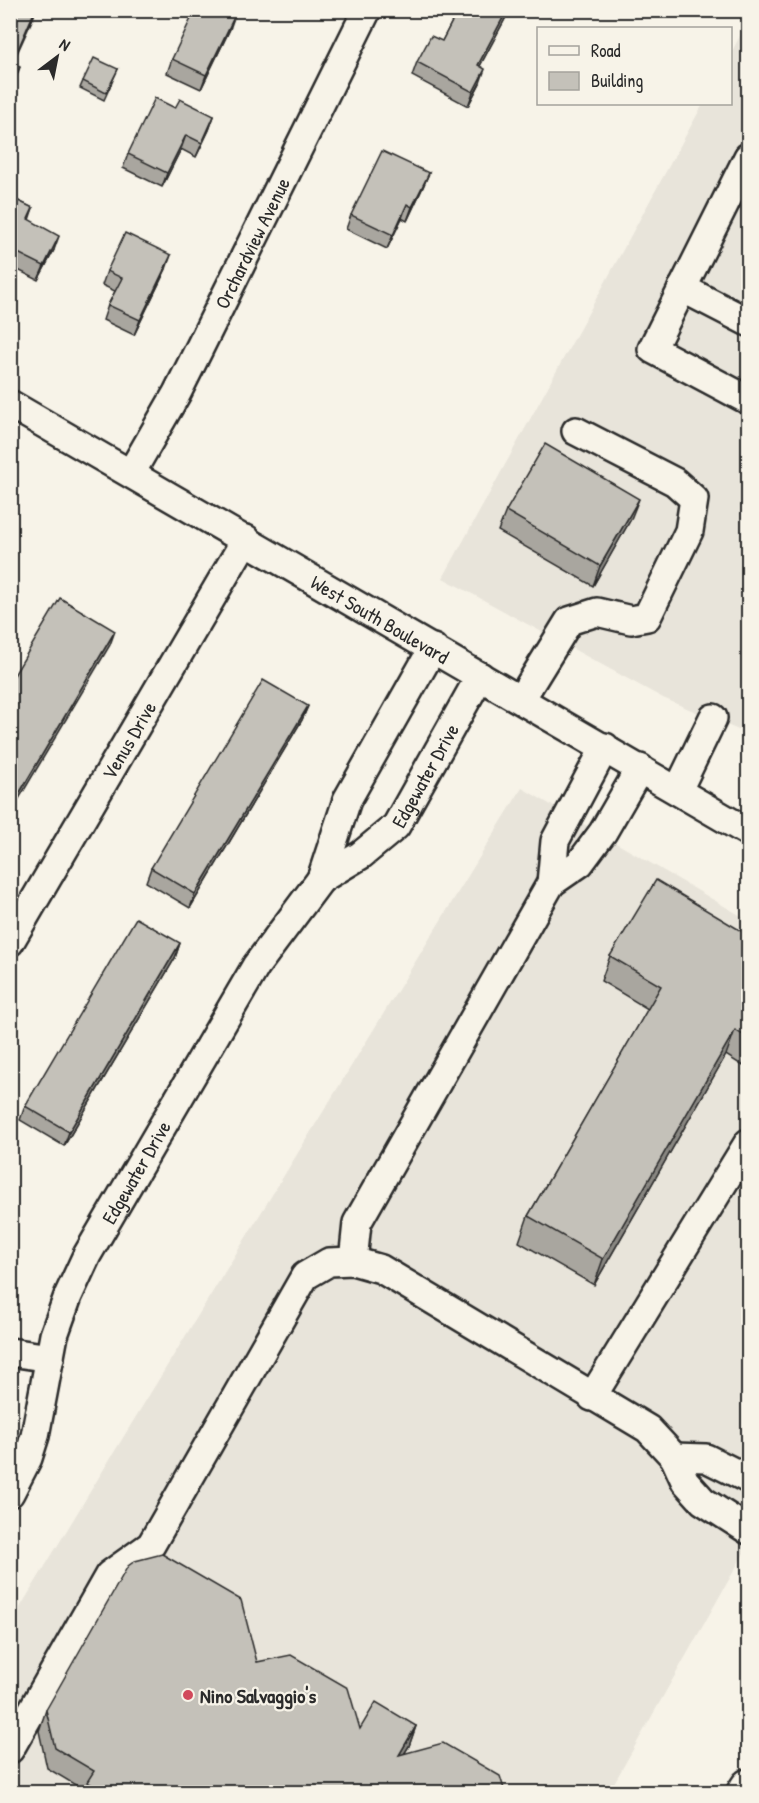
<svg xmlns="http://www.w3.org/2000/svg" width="759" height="1803" viewBox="0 0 759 1803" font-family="'Patrick Hand',sans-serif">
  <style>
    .built { fill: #e8e4da }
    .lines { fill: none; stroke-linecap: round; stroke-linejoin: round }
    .minor-casing { stroke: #2b2b2b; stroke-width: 32 }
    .major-casing { stroke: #2b2b2b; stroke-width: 38 }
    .minor { stroke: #f7f3e8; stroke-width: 27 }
    .major { stroke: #f7f3e8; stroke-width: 33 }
    .wall { fill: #a9a69f; stroke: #2b2b2b; stroke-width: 1.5 }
    .shaded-wall { fill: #898782; stroke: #2b2b2b; stroke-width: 1.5 }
    .building { fill: #c4c1b9; stroke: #2b2b2b; stroke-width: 1.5 }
    .poi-dot { fill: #d1495b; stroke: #f7f3e8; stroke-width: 2 }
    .labels { text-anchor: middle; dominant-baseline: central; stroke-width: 4.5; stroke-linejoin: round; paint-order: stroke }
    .street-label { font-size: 20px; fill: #2b2b2b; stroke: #f7f3e8 }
    .poi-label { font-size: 20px; font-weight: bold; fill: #2b2b2b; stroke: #f7f3e8; text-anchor: start }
  </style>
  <rect width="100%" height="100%" fill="#f7f3e8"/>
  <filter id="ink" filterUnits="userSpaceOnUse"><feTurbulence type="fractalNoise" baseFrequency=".0167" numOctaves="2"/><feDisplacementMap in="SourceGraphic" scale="12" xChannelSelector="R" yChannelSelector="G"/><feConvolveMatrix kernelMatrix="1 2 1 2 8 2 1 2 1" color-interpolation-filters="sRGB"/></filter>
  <g filter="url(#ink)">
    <g class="built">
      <polygon points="748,21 748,734 663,698 443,578 703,104 730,104 731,53"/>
      <polygon points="522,788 748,920 748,1546 609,1792 11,1792 10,1624 113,1454"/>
    </g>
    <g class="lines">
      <g class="minor-casing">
        <g id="minor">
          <polyline points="748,157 652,349 748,400"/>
          <polyline points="682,288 748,322"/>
          <path id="s1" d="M10 404 748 832"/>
          <path id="s2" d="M131 473 177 393 200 347 367 10"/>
          <path id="s3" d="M433 648 347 800 321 879 361 855 396 826 480 676"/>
          <polyline points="521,699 569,621 597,612 631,620 647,617 689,531 694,499 675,482 576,431"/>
          <polyline points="678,790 713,718"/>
          <polyline points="551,883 580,863 603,832 640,768"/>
          <path id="s4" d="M10 942 246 539"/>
          <polyline points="353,1261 357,1223 551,883 555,841 605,747"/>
          <polyline points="10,1352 50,1358"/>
          <polyline points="592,1397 748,1143"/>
          <polyline points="674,1457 706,1458 748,1479"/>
          <path id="s5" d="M10 1493 28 1458 35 1436 54 1335 68 1296 87 1255 256 966 321 879"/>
          <polyline points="10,1749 109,1575 151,1545 305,1276 329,1262 353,1261 381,1269 648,1429 674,1457 685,1481 703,1501 748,1530"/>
        </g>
      </g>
      <g class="major-casing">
        <polyline id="major" points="744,1792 748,1786"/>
      </g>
      <use href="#minor" class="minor"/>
      <use href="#major" class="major"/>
    </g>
    <g class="wall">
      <polygon points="458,10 508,10 505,19 480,66 480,83 468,106 412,76 417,62 442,41"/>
      <polygon points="230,29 201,89 167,73 172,59"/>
      <polygon points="118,69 104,100 80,88 83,81"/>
      <polygon points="175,108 214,116 209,130 196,157 181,149 162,187 123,168 128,154"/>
      <polygon points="429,173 423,187 407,221 402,218 387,249 346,229 351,215"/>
      <polygon points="10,197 33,208 29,220 54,250 38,280 10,266"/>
      <polygon points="166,269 134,335 103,320 108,305 115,291 102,285 107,271"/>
      <polygon points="506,511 631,519 593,586 498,531"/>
      <polygon points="308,706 302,720 190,908 146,882 151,868"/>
      <polygon points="748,935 748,1056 743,1066 726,1055 594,1285 519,1242 528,1216 648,1009 601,981 610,956"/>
      <polygon points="180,943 175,958 64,1146 20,1120 25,1106"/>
      <polygon points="748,1338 748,1352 744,1350"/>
      <polygon points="257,1662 360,1729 416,1726 409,1746 404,1754 505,1792 83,1792 84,1790 47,1768 39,1731 46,1710"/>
    </g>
    <g class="shaded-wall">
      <polygon points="35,10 34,16 10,69 10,68"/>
      <polygon points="507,10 508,10 505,19 473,79 478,65"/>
      <polygon points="235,15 230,29 201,89 206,75"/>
      <polygon points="20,67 15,81 10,89 10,84"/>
      <polygon points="485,69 480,83 468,106 473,92"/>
      <polygon points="214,116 209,130 196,157 202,143"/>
      <polygon points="186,135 181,149 162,187 167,173"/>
      <polygon points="429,173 423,187 407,221 412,207"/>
      <polygon points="407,204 402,218 387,249 393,235"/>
      <polygon points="59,236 54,250 38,280 44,266"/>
      <polygon points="171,255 166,269 134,335 140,320"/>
      <polygon points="639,499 631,519 593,586 600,566"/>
      <polygon points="115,631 110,645 10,814 10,809"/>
      <polygon points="308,706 302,720 190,908 195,894"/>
      <polygon points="180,943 175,958 64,1146 69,1132"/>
      <polygon points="735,1030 726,1055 594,1285 603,1259"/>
      <polygon points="748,1050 748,1056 743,1066"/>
      <polygon points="416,1726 409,1746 391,1775 399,1755"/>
    </g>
    <g class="building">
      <polygon points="17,10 35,10 12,63 20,67 10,84 10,21"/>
      <polygon points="195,10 225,10 235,15 206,75 172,59"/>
      <polygon points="458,10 507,10 478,65 485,69 473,92 417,62 431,36 442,41"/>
      <polygon points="94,58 118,69 106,93 83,81"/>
      <polygon points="155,98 175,108 180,99 214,116 202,143 186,135 167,173 128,154"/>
      <polygon points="382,151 429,173 412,207 407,204 393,235 351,215"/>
      <polygon points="10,197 33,208 28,219 59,236 44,266 10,249"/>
      <polygon points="125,233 171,255 140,320 108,305 122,278 107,271"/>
      <polygon points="545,444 639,499 600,566 506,511"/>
      <polygon points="60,598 115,631 10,809 10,682"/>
      <polygon points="263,680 308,706 195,894 151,868"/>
      <polygon points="656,880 748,935 748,1038 735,1030 603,1259 528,1216 661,986 610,956"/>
      <polygon points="136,918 180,943 69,1132 25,1106"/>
      <polygon points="162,1554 241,1600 257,1662 291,1655 348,1688 360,1729 376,1702 416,1726 399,1755 443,1743 500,1776 505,1792 105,1792 87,1782 94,1771 55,1748 46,1710 128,1566 135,1561"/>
    </g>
  </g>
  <circle class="poi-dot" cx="188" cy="1695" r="6"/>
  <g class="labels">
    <g class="street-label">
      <text stroke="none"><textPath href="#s2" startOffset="260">Orchardview Avenue</textPath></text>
      <text stroke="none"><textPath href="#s1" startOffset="428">West South Boulevard</textPath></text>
      <text stroke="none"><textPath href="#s4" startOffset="234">Venus Drive</textPath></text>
      <text stroke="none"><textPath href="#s3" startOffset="408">Edgewater Drive</textPath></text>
      <text stroke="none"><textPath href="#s5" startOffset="348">Edgewater Drive</textPath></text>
    </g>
    <g class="poi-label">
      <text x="200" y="1695">Nino Salvaggio's</text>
    </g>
  </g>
  <rect width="759" height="1803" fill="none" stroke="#f7f3e8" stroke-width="36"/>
  <rect x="18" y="18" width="723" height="1767" fill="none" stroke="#2b2b2b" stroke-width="2" filter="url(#ink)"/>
  <rect x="537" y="27" width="195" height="78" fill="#f7f3e8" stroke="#a5a39c" stroke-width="1.5"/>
  <rect x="549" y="46" width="30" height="9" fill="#f7f3e8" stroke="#a5a39c" stroke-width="1.5"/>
  <text x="591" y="57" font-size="18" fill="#2b2b2b">Road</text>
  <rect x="549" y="72" width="30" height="18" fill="#c4c1b9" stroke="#a5a39c" stroke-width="1.5"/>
  <text x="591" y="87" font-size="18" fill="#2b2b2b">Building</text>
  <g transform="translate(57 57) rotate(32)" stroke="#f7f3e8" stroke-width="4.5" paint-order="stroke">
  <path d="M0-4.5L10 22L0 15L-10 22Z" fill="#2b2b2b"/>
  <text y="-9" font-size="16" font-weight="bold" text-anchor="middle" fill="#2b2b2b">N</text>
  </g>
</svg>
